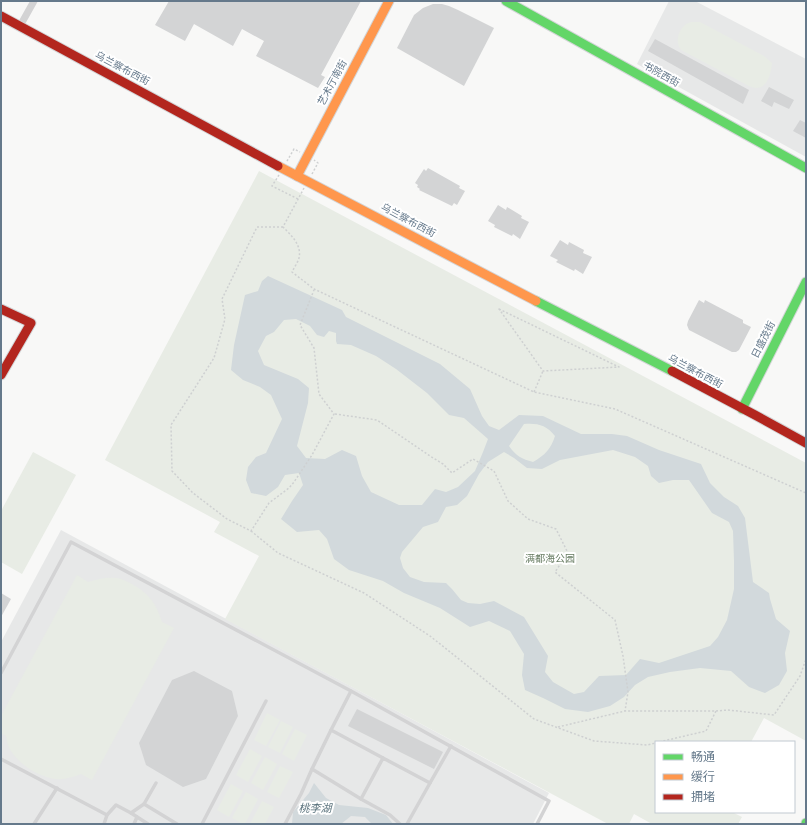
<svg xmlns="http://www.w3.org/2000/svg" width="807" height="825" viewBox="0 0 807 825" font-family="Overpass,'Noto Sans SC',sans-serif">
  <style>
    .built { fill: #e7e8e8 }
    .green { fill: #e8ece5 }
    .water { fill: #d2d9dc; fill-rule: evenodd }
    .building { fill: #d3d4d5 }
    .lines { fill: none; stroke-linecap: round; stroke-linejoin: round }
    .fast-casing { stroke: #d3d5d7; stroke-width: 11 }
    .slow-casing { stroke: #d3d5d7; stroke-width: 11 }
    .jam-casing { stroke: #d3d5d7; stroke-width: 11 }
    .path { stroke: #ced0d1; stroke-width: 1.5; stroke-dasharray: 2 2; stroke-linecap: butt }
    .lane { stroke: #d3d3d4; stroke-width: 3.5 }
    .street { stroke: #d3d3d4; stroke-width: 7 }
    .fast { stroke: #63d668; stroke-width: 9 }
    .slow { stroke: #ff974d; stroke-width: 9 }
    .jam { stroke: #b3261e; stroke-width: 9 }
    .labels { text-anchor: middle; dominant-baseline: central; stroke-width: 4; stroke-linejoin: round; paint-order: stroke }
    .street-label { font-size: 10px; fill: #65798b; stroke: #fff }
    .park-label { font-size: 10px; fill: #667b61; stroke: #fff }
    .water-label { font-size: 11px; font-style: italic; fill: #5c747e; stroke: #fff }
  </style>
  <rect width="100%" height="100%" fill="#f8f8f7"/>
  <g class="built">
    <polygon points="669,1 695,1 806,59 806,157 637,64"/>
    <polygon points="61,530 549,793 533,824 1,824 1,642"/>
  </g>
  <g class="green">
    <path d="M692 22H700L764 56 772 63C771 73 768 88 756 88 754 88 752 87 749 86L681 50C675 42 678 31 685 25 687 23 689 23 692 22Z"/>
    <polygon points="259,171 806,463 806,741 764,718 751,742 656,742 656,812 732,812 742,817 738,824 652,824 634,814 629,824 608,824 225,619 259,556 214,532 220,522 105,460"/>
    <polygon points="33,452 76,475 22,574 1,562 1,511"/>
    <path d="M77 575 88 582C98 579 111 576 121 579 124 580 127 582 130 583 149 593 156 603 162 622L174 628 92 780 81 774C73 777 64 780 56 779 39 777 20 765 11 751 8 747 7 741 6 736L1 733V716Z"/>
    <polygon points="267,713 280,720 266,746 254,740"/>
    <polygon points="281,721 293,727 280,753 268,747"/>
    <polygon points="295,729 307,735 294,761 282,754"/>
    <polygon points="250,749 262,756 248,782 236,775"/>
    <polygon points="265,757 277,764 263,790 251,783"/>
    <polygon points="280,766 293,772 279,798 267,792"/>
    <polygon points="231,784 243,791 229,817 217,810"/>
    <polygon points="246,792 258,799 245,824 243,824 232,818"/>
    <polygon points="262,801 274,807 265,824 250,824"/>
  </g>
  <g class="water">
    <path d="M268 276 342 310 346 317 440 364 470 389 482 416 489 426 499 430 519 415 543 416 581 434H612L627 436 659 450 701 464 710 483 724 497 738 506 745 518 753 582 769 593 770 599 776 619 790 631 785 653 787 671 779 685 765 693 749 687 731 671 700 668 670 672 648 677 635 685 624 697 610 706 588 712 565 709 543 698 525 690 522 675 524 654 510 631 489 621 470 627 440 608 404 593 383 581 349 570 334 559 327 539 319 530 297 532 281 519 292 501 303 485 299 473 285 475 278 487 266 496 251 493 246 480 248 467 256 457 266 453 282 419 271 395 260 387 243 380 231 370 234 345 245 295 258 291 262 281ZM296 319 310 326 317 335 324 337 329 331 336 333V341L337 344 351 345 376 356 396 369 427 393 449 415 464 418 488 439 483 452 475 471 458 487 446 492 435 489 422 505H399L371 492 362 476 356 456 342 450 325 459 306 458 297 446 308 403 309 388 298 379 264 365 258 351 266 336 274 332 284 320ZM524 424C538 423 546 425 555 436 551 449 545 455 533 462 522 459 516 456 509 446ZM613 450 635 457 648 466 651 476 659 483 673 480H689L712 513 729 522 733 531 734 561V589L727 620 718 637 710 646 659 663 640 659 626 675 599 676 584 692 574 694 553 682 545 672 548 656 524 617 494 601 480 604 468 603 461 600 452 589 446 583 424 582 410 577 403 568 400 558 402 552 423 527 438 522 446 507 457 505 467 496 479 474 488 462 504 452 514 458 527 468 542 469 560 460Z"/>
    <polygon points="314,783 326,798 339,805 368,808 386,815 393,824 372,824 365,817 351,816 341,824 292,824 293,812 309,793"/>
  </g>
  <g class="building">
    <polygon points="169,1 361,1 321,75 325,77 318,88 256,56 264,41 242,29 233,46 194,24 185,41 155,25"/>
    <polygon points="433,4 442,4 449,6 458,10 494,28 464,86 397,48 414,15 423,8"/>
    <polygon points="655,39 749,90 743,104 648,51"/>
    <polygon points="769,87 794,100 789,109 774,102 772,107 761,101"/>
    <polygon points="800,120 806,123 806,138 793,131"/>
    <polygon points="428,168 460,186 459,188 465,191 457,205 454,203 452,206 419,190 420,189 417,187 418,185 415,183 424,169 426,171"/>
    <polygon points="498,205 506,210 507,207 522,216 521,218 529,222 520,239 513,234 512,236 494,227 495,225 488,221"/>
    <polygon points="560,240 568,245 569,242 584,250 583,253 592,257 583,274 575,269 574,271 556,262 558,260 550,256"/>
    <polygon points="699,300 704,303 705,300 743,320 743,323 751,327 739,350 736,352 732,352 689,330 687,325 688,321"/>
    <polygon points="1,593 11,599 1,617"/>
    <polygon points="194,671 232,691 238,716 206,779 183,787 146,765 139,743 172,680"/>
    <polygon points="357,709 443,752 434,769 348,726"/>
  </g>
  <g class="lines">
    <g class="fast-casing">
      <g id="fast">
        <polyline points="506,1 806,168"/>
        <polyline points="536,301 672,371"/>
        <polyline points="742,409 806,282"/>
        <polyline points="806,823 806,824"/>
      </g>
    </g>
    <g class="slow-casing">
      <g id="slow">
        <polyline points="278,166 536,301"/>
        <polyline points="297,176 389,1"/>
      </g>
    </g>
    <g class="jam-casing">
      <g id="jam">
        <polyline points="1,16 278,166"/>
        <polyline points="1,309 31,323 1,375"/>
        <polyline points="672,371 755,415 806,443"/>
      </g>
    </g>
    <g class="path">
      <polyline points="287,161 294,149 300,152"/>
      <polyline points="312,174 318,163 314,160"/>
      <polyline points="279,175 272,186 298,199"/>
      <path d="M304 188 283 227C291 235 302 245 299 258 298 262 294 268 292 272L314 289 534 392 615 409 806 493"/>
      <polyline points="283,227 257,227 222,299 225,319 214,358 171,425 172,471 193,493 227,519 251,531 269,503 289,488 294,482 312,455 334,414 319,394 314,348 300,325 314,290"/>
      <polygon points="499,309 619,367 543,371"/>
      <polyline points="534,392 543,371"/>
      <polyline points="335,414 377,420 430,456 443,464 452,473 473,459 494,471 508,501 528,519 556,529 568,553 555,572 615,620 623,656 628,692 625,711"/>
      <polyline points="251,531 278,553 364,593 430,636 534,719 594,741 647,745 656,743"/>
      <polyline points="716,711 728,710 774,715 800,676 806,659"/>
      <polyline points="558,727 625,711 716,711 706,731 659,742"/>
    </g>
    <g class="lane">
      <polyline points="1,673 71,542 351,691 549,801 537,824"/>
      <polyline points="351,691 331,730 383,758"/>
      <polyline points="331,730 312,769 361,799"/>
      <polyline points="1,759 107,815"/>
      <polyline points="156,783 144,804 177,824"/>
      <polyline points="430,783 451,746"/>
      <polyline points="131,813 144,804"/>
      <polyline points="34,824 57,788"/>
      <polyline points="104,824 107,815 116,805 131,813 148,824"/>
      <polyline points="134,824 137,817"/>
      <polyline points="202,824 266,701"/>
      <polyline points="285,824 301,794 312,769"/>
      <polyline points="400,824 390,815 361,799 383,758 430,783 407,824"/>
    </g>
    <polyline class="street" points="20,26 34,1"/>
    <use href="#fast" class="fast"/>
    <use href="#slow" class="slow"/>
    <use href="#jam" class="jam"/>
  </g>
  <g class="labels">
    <g class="street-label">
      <text transform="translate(122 69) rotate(28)">乌兰察布西街</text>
      <text transform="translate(661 75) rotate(29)">书院西街</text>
      <text transform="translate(333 83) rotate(-62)">艺术厅南街</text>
      <text transform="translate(408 221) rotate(28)">乌兰察布西街</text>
      <text transform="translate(764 340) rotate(-63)">日盛茂街</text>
      <text transform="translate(695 372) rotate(28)">乌兰察布西街</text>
    </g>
    <g class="park-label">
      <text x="550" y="559">满都海公园</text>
    </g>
    <g class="water-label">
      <text x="315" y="809">桃李湖</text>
    </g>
  </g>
  <rect width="807" height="825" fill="none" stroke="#65798b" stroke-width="4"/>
  <rect x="655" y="741" width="140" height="72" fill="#ffffff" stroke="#c1c9d1"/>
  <rect x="663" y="754" width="20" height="6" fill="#63d668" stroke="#c1c9d1"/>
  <text x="691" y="761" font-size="12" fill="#65798b">畅通</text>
  <rect x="663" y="774" width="20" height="6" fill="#ff974d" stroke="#c1c9d1"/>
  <text x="691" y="781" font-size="12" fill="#65798b">缓行</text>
  <rect x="663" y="794" width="20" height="6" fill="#b3261e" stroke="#c1c9d1"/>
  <text x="691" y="801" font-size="12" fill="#65798b">拥堵</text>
</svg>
